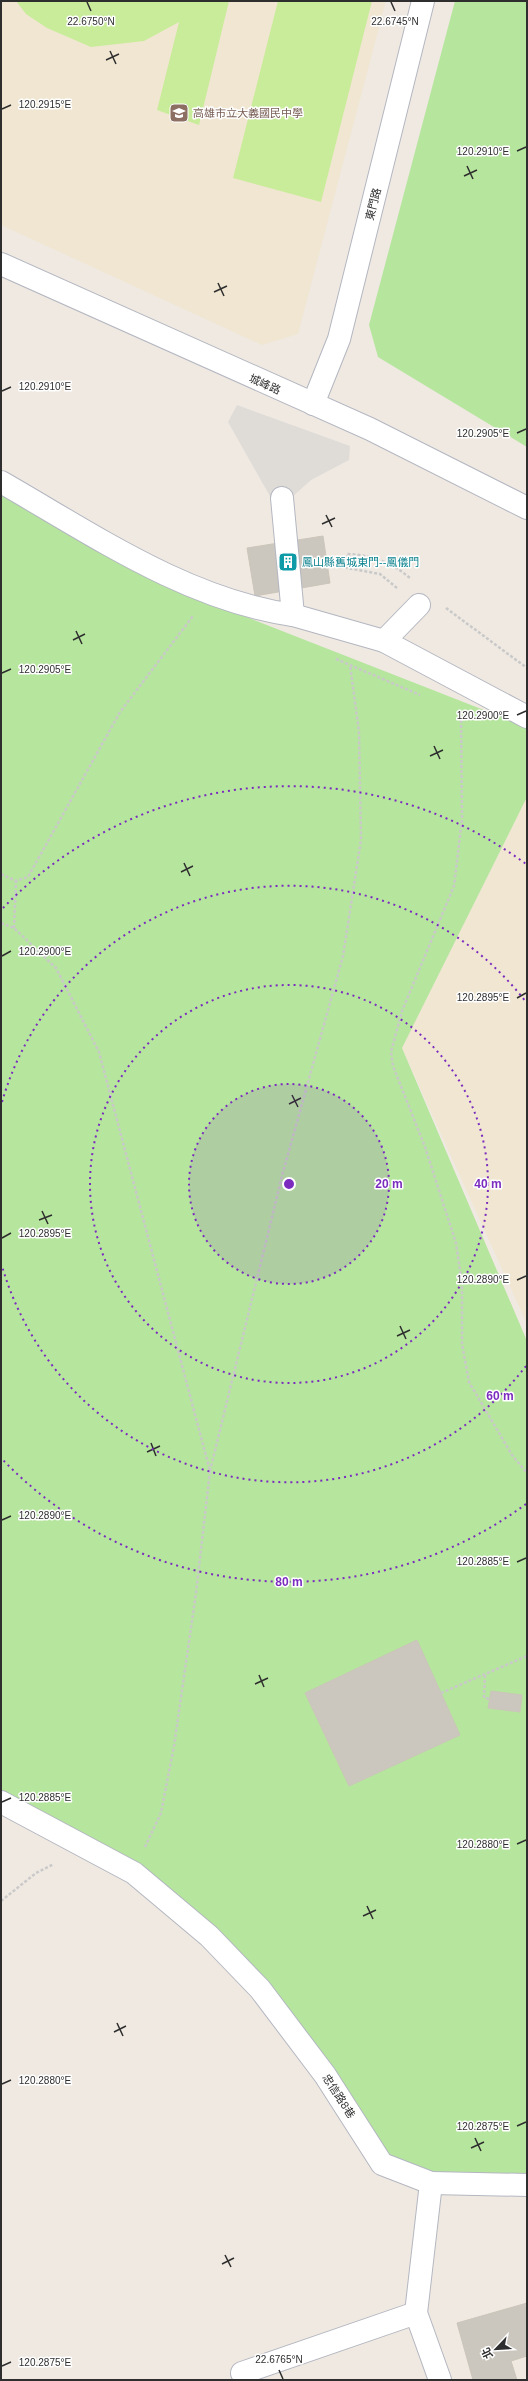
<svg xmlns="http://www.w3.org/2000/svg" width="528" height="2381" viewBox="0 0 528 2381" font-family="Helvetica,'Noto Sans TC',sans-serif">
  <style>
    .education { fill: #f0e6d1 }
    .green { fill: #b6e59e }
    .pitch { fill: #c9ec9a }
    .plaza { fill: #dfdcd8 }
    .building { fill: #cbc7bf; stroke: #cbc5ba }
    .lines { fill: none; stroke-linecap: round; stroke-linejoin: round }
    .minor-casing { stroke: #b4b7c1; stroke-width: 24 }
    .path { stroke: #c9c9c9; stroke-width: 2.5; stroke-dasharray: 3 2; stroke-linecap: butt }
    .minor { stroke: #fff; stroke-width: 22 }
    .ticks { fill: none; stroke: #2e2e2e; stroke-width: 1.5 }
    .ring { fill: none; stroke: #7b2cbf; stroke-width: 2; stroke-dasharray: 2 4 }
    .labels { text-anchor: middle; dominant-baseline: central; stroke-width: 3; stroke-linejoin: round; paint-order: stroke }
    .education-label { font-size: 11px; fill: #785e54; stroke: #fff; text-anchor: start }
    .street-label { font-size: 11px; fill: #2e2e2e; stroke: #fff }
    .culture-label { font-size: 11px; fill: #0d838f; stroke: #fff; text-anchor: start }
    .ticks-label { font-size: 10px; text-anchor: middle; fill: #2e2e2e; stroke: #fff; stroke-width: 3; stroke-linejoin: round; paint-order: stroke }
    .centre { fill: #7b2cbf; stroke: #fff; stroke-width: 2 }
    .ring-label { font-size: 12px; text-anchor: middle; font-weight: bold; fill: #7b2cbf; stroke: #fff; stroke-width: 3; stroke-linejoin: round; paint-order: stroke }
  </style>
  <rect width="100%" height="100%" fill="#efe9e1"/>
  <g class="education">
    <polygon points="1,1 386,1 298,334 262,345 1,225"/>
    <polygon points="527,797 527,1324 402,1048"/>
  </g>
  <g class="green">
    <polygon points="455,1 527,1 527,447 378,357 369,325"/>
    <polygon points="1,491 170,584 244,616 527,727 527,797 402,1048 527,1341 527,2185 431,2183 382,2164 325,2075 165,1900 1,1802"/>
  </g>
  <g class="pitch">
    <polygon points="16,1 229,1 199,125 157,110 179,22 144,41 91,47 47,28 26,14"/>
    <polygon points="278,1 372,1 321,202 233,178"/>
  </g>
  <polygon class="plaza" points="237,405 350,446 349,460 311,480 291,498 271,498 228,422"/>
  <g class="building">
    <polygon points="323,536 330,583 255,596 247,548"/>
    <polygon points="417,1640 460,1735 349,1786 305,1693"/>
    <polygon points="491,1691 522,1695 520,1712 488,1708"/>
    <polygon points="527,2303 527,2356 511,2361 517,2380 473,2380 457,2323"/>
  </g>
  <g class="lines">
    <g class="minor-casing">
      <g id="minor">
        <polyline points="1,264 370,429 527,508"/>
        <polyline points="313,404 339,339 423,1"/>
        <path d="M1 482C92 534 187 600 293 615L282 498"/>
        <polyline points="293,615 384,641 419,605"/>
        <polyline points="384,641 527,717"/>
        <polyline points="1,1802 134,1873 209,1936 260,1989 325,2075 382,2164 431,2183 416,2313 440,2380"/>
        <polyline points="431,2183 527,2185"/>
        <polyline points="242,2373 416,2313"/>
      </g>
    </g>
    <g class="path">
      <path d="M397 588 380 574 347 568V554C371 555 391 562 410 578"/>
      <polyline points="446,608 527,668"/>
      <polyline points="336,659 420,695"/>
      <polyline points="461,715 462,819 454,886 402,1011 391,1052 393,1066 425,1147 456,1243 462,1284 462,1344 469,1382 512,1455 527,1473"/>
      <polyline points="1,874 16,881 28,877 120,712 193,616"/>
      <polyline points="1,923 14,928 56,968 99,1052 210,1471 196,1593 174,1746 161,1813 145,1847"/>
      <polyline points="14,928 16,881"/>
      <polyline points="210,1471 282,1176 343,956 361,840 359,732 350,665"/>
      <polyline points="485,1675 484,1698 490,1699"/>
      <polyline points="441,1693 527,1656"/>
      <polyline points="1,1901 36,1873 54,1864"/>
    </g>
    <use href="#minor" class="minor"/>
  </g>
  <path class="ticks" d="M87 2 91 11M391 2 395 11M110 51 116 64M106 60 119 54M2 109 11 105M517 151 526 147M467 166 473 179M464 176 477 170M218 283 224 296M214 292 227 286M2 391 11 387M517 433 526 429M326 515 332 527M322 524 335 518M76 631 82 644M73 640 85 634M2 673 11 669M517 715 526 711M434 746 440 759M430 756 443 750M184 863 190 876M181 872 193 866M2 956 11 951M517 998 526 993M292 1095 298 1107M289 1104 301 1098M42 1211 48 1224M39 1220 52 1215M2 1238 11 1233M517 1280 526 1276M400 1326 406 1339M397 1336 410 1330M151 1443 156 1456M147 1452 160 1446M2 1520 11 1516M517 1562 526 1558M259 1675 264 1687M255 1684 268 1678M2 1802 11 1798M517 1844 526 1840M367 1906 373 1919M363 1916 376 1910M117 2023 123 2036M114 2032 126 2026M2 2084 11 2080M517 2126 526 2122M475 2138 481 2151M471 2148 484 2142M225 2255 231 2267M222 2264 234 2258M2 2366 11 2362M279 2370 283 2379"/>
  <circle cx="289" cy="1184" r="100" fill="#7b2cbf" fill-opacity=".12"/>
  <g class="ring">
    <circle cx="289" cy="1184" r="100"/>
    <circle cx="289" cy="1184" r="199"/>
    <path d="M526 1366A299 299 0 0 1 2 1266M2 1102A299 299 0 0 1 526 1002"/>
    <path d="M526 1504A398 398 0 0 1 3 1460M3 908A398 398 0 0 1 526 864"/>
  </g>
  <defs>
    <g id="school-square" transform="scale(1)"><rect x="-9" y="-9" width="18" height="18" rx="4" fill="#8d6e63" stroke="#fff"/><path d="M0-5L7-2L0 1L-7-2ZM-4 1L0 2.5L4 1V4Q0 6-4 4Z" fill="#fff"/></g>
    <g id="building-square" transform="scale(1)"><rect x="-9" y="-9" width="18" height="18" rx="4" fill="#0f9aa8" stroke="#fff"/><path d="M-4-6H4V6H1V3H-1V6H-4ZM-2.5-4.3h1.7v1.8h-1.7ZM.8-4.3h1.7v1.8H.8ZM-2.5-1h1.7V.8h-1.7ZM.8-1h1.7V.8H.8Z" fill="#fff"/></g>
  </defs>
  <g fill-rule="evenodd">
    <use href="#school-square" x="179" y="113"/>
    <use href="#building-square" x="288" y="562"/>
  </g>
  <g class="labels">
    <g class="education-label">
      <text x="193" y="113">高雄市立大義國民中學</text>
    </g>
    <g class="street-label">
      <text transform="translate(373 204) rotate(-76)">東門路</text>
      <text transform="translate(265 384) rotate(24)">城峰路</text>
      <text transform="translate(339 2096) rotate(57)">忠信路8巷</text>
    </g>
    <g class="culture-label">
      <text x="302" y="562">鳳山縣舊城東門--鳳儀門</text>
    </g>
  </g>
  <g class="ticks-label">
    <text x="395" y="25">22.6745°N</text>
    <text x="91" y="25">22.6750°N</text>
    <text x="45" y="108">120.2915°E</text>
    <text x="483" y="155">120.2910°E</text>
    <text x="45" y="390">120.2910°E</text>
    <text x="483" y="437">120.2905°E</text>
    <text x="45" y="673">120.2905°E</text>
    <text x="483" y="719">120.2900°E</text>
    <text x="45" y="955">120.2900°E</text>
    <text x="483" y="1001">120.2895°E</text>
    <text x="45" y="1237">120.2895°E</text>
    <text x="483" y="1283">120.2890°E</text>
    <text x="45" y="1519">120.2890°E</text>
    <text x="483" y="1565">120.2885°E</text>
    <text x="45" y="1801">120.2885°E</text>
    <text x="483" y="1848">120.2880°E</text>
    <text x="45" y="2084">120.2880°E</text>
    <text x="483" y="2130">120.2875°E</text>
    <text x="279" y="2363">22.6765°N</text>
    <text x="45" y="2366">120.2875°E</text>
  </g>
  <circle cx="289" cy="1184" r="6" class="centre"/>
  <g class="ring-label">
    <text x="389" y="1188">20 m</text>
    <text x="488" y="1188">40 m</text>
    <text x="500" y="1400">60 m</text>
    <text x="289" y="1586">80 m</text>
  </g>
  <rect width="528" height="2381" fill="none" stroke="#2e2e2e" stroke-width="4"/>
  <g transform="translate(496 2349) rotate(245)" stroke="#ffffff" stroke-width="3" paint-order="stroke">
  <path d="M0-3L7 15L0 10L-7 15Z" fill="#2e2e2e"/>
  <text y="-6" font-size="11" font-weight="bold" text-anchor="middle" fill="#2e2e2e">北</text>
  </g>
</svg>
